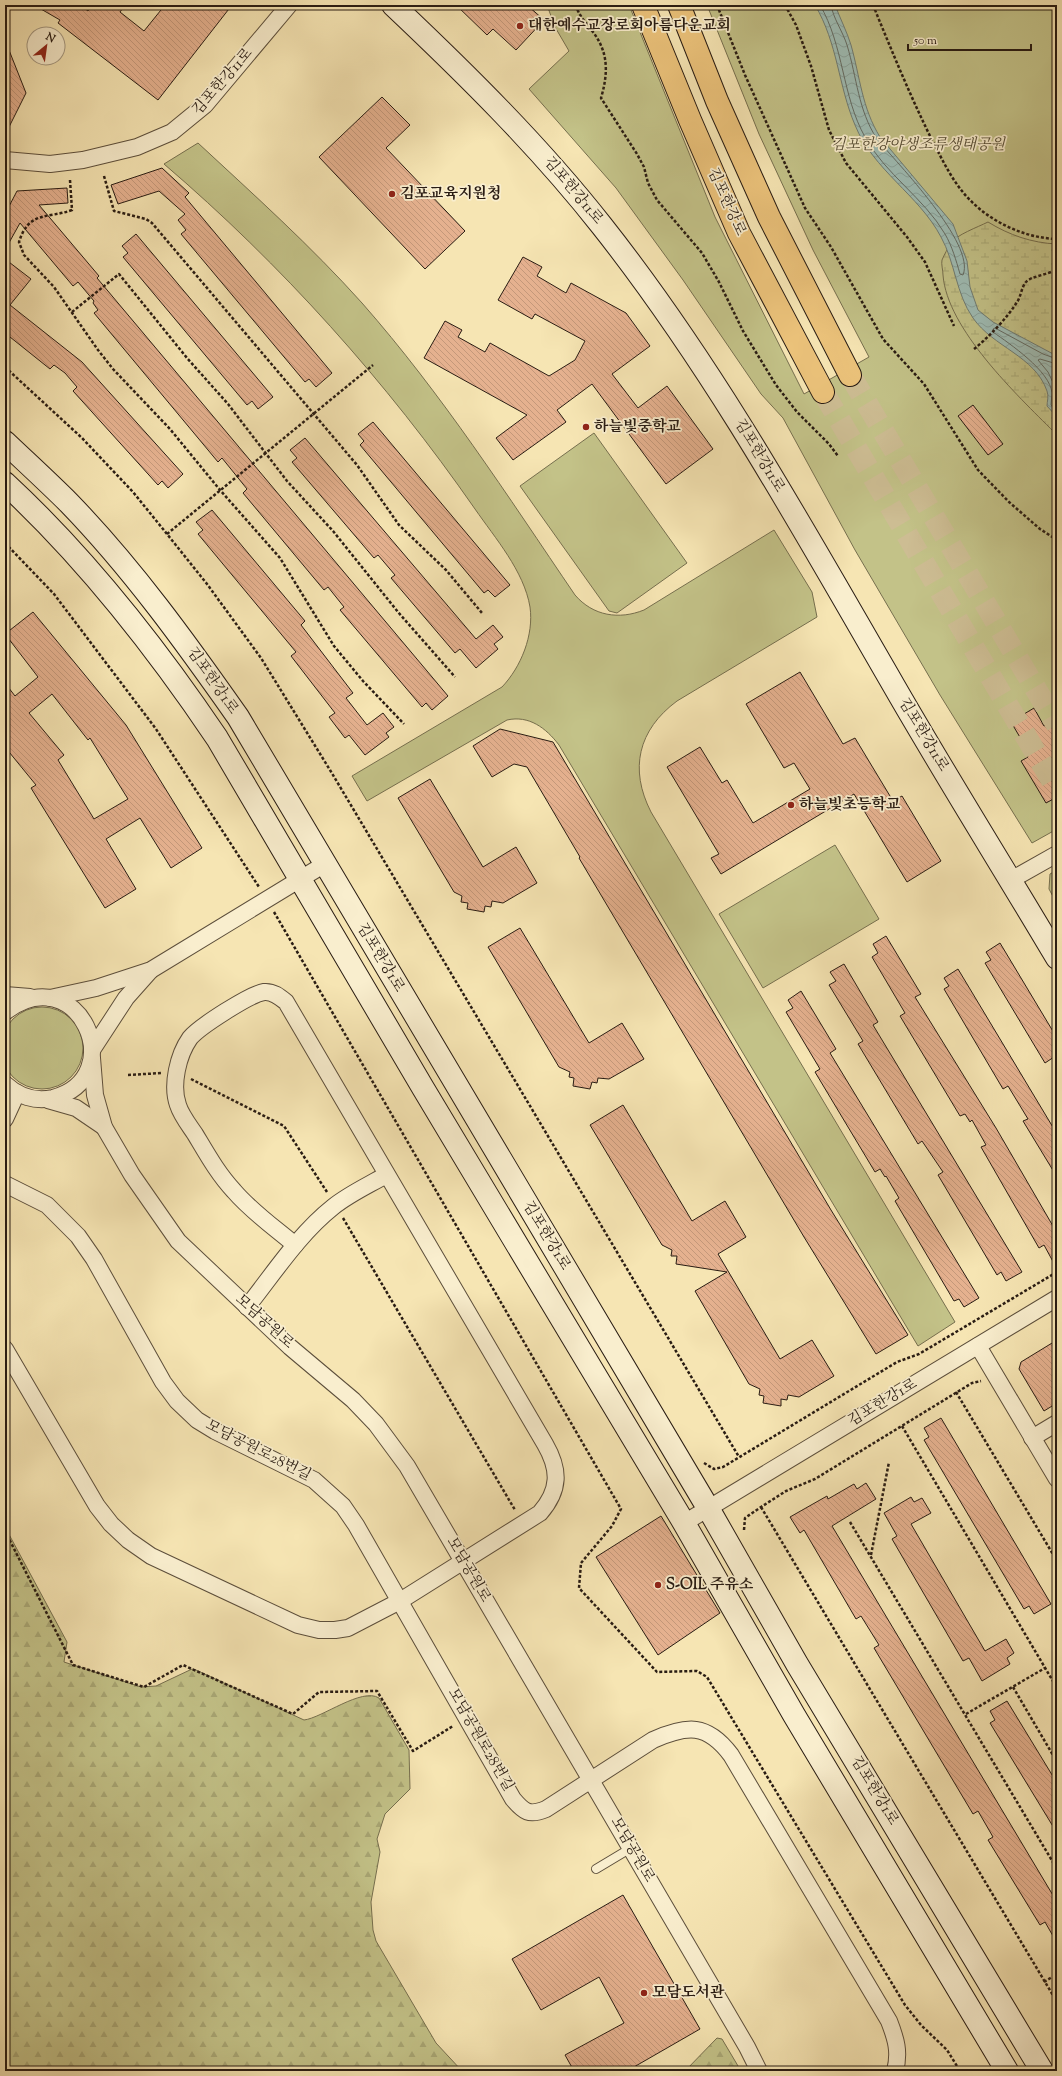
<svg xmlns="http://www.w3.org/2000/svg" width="1062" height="2076" viewBox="0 0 1062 2076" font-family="'Sorts Mill Goudy','Noto Serif KR',serif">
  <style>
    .green { fill: #c3c288; stroke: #766f4e }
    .forest { fill: url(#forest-firs); stroke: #766f4e }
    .wetland { fill: url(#wetland-marsh); stroke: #766f4e }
    .water { fill: url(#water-waves); stroke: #707d74 }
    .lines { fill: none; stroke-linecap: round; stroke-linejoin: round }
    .shore { stroke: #646c64; stroke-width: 1 }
    .building { fill: url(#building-back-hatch); stroke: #291c13; fill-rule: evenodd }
    .highway-tunnel { stroke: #cdbd93; stroke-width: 22; stroke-dasharray: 22 11; stroke-linecap: butt }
    .lane-casing { stroke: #5c4e3b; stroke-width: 10 }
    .street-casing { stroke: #5c4e3b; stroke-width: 18 }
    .secondary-casing { stroke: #291c13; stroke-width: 24 }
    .highway-casing { stroke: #291c13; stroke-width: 24 }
    .path { stroke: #291c13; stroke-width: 2.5; stroke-dasharray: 3 2; stroke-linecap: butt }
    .lane { stroke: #f9eece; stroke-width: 8 }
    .street { stroke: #f9eece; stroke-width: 16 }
    .secondary { stroke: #f9eece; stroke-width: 22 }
    .highway { stroke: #ebc27a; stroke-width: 22 }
    .poi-dot { fill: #8f2418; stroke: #f9eece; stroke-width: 1.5 }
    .labels { text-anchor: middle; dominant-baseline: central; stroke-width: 3.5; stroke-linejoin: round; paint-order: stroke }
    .poi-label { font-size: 15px; font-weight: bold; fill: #291c13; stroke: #f9eece; text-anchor: start }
    .street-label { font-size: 15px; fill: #291c13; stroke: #f9eece }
    .park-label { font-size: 15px; font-style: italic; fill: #574e36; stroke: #f9eece }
  </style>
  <defs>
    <pattern id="forest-firs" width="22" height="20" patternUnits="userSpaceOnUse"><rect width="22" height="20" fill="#c3c288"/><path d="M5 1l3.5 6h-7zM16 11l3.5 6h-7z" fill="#a8a674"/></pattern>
    <pattern id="wetland-marsh" width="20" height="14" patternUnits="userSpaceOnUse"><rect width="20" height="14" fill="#c3c288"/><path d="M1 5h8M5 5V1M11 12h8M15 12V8" fill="none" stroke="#a8a674"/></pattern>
    <pattern id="water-waves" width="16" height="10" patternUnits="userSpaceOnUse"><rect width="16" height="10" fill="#9fbdb5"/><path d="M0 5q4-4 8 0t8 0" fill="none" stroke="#89a29b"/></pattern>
    <pattern id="building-back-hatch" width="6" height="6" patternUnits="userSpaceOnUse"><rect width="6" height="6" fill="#e5b18f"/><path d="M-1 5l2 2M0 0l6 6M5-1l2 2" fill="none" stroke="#c4987a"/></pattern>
  </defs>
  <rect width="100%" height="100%" fill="#f6e5b3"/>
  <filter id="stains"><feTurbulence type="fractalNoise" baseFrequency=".005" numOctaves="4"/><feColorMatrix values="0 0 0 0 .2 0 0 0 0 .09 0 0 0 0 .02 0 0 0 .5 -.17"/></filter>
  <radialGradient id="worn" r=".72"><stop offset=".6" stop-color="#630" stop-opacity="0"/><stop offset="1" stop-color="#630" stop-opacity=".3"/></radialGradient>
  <g class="green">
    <polygon points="547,5 629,5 715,217 804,394 869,357 813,250 759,134 707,5 1057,5 1057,829 1032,843 940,695 855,550 783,418 761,394 683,280 616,188 529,89 569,51 555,27"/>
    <path d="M198 143C254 195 311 246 362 303 442 394 507 495 575 595 593 616 619 620 644 610L774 530 812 592 817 617 677 701C638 730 629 769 651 812L955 1322 918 1346 559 745C546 728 529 715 507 720L367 801 352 776 502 687C521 667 534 635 530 607 524 571 495 538 475 509 386 381 282 265 164 164Z"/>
    <polygon points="594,433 687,563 617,613 609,611 520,486"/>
    <polygon points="835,845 879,919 763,988 719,914"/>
    <polygon points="1057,870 1057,904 1049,889 1050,874"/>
    <circle cx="42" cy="1048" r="41"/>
  </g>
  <g class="forest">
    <path d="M5 1527 67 1642 64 1662 141 1687 156 1686 192 1669 196 1670 304 1720C322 1718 362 1687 379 1698L409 1750 410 1789 385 1814 377 1839 380 1852 371 1902 373 1930 376 1941 436 2043 462 2071H5Z"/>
    <polygon points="717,2038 722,2039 741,2071 685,2071"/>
  </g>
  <path class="wetland" d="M988 222C1009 235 1032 243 1057 244V428L1054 432C1017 395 947 329 943 275 943 270 941 264 942 260 944 255 948 248 951 243 956 235 978 227 988 222Z"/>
  <path class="water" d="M815 5H835C840 18 847 32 851 45 860 77 862 108 880 137L953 224 967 261 970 287 978 310 993 322 1057 356V417L1047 406C1047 402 1049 396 1047 391 1035 356 993 347 973 318 956 294 955 262 941 237 919 195 873 170 855 125 838 85 838 44 815 5Z"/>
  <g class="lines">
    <g class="shore">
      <path d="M820 5C844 46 842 96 865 137 885 174 924 198 945 234 952 246 956 260 960 274L963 275C976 244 897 163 877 139 858 110 857 78 847 45 843 32 833 18 831 5"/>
      <path d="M1057 359 1043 354 995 328 993 329V332C1010 344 1050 371 1052 393 1052 397 1051 401 1051 405L1057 412"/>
      <polyline points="1057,364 1040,359 1038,360 1048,372 1057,391"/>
    </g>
  </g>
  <g class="building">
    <polygon points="34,5 80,5 88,11 92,5 125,5 120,12 144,31 165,5 232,5 158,100 58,23 60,20"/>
    <polygon points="456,5 527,5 544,20 516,50 493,29 487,35"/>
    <polygon points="5,40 26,93 5,135"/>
    <polygon points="382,97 410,125 386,148 465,231 425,269 319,157"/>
    <polygon points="162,168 189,193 185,197 332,373 316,387 309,379 305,382 181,234 186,230 178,220 185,214 159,191 118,204 111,185"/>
    <polygon points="67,188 68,203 39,205 99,276 97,278 448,696 432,710 426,703 422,707 340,610 344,607 328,587 324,590 243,493 247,489 222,458 218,462 94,313 98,310 93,303 94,301 78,282 73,286 20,223 5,250 5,214 17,191"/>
    <polygon points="136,234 273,397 258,409 252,401 247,405 123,257 128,253 122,246"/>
    <polygon points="523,257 542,267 537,276 566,293 571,283 626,313 650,346 612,374 638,408 667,386 713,449 666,484 592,384 557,410 566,422 513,460 496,438 527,415 424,358 445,321 462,330 458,337 485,352 490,343 549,376 575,360 585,341 535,314 532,319 498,300"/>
    <polygon points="5,259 31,279 10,305 82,362 183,474 168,488 162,481 158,485 73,391 77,387 65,373 54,365 50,369 5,333"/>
    <polygon points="973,405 1003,444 988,455 958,416"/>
    <polygon points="373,422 510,585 495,597 488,590 484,593 360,445 364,441 358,434"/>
    <polygon points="305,438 476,639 493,625 503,637 494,644 498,649 476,668 460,649 455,653 391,578 395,575 378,555 374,558 292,462 297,458 290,450"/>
    <polygon points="212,510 305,621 301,625 353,693 346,698 367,725 383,713 394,727 386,733 389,737 365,755 349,735 345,738 329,717 335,713 291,656 296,652 198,534 203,530 196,522"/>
    <path d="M33 612 126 725 202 848 171 868 140 818 106 839 136 889 105 908 31 788 36 785 5 747V683L15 696 38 677 5 634ZM52 694 88 740 90 738 128 799 94 819 58 760 64 755 29 713Z"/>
    <polygon points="800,672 843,744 855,738 893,801 902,796 941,861 907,882 854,794 721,874 711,858 719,854 667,767 700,747 722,783 727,780 753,823 810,789 794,763 784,768 746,704"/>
    <polygon points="1034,708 1044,726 1049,723 1057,736 1057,797 1046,803 1021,761 1028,757 1018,741 1021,739 1011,722"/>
    <polygon points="500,729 553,742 831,1210 908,1335 876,1354 804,1237 579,858 580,857 527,767 514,764 492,777 473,746"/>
    <polygon points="430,779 483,867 516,847 537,883 503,903 492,901 491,907 485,906 484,912 467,909 468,903 461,902 462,896 454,892 398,798"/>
    <polygon points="520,928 589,1043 622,1023 644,1059 609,1079 598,1078 597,1083 592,1082 590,1089 573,1086 574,1078 569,1077 570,1072 559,1067 488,947"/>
    <polygon points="886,936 921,994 915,997 996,1128 1057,1233 1057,1269 1044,1245 1039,1248 981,1147 986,1145 972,1120 970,1122 965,1114 960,1116 900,1016 905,1013 872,957 878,953 873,944"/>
    <polygon points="1000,943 1057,1038 1057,1055 1045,1063 985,963 991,960 986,952"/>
    <polygon points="844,964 878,1022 873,1025 1022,1272 1006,1281 1001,1272 997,1275 938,1175 943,1172 922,1141 918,1144 858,1044 863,1041 829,985 836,981 830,972"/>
    <polygon points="958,969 1057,1134 1057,1177 1023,1121 1028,1119 1008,1086 1003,1089 944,989 949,986 944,978"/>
    <polygon points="801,991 836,1049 830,1053 979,1298 964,1307 959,1299 954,1301 895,1201 899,1198 886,1176 885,1177 880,1169 875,1172 815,1072 820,1069 786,1012 793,1008 788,1000"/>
    <polygon points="623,1105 692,1221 725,1201 746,1237 718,1254 780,1359 812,1340 834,1376 799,1397 788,1395 787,1400 781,1399 781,1406 763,1403 764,1396 759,1395 760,1389 749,1384 695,1291 727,1272 676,1264 677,1256 671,1256 672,1250 662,1245 590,1125"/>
    <polygon points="1057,1340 1057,1403 1044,1411 1019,1369 1021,1362"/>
    <polygon points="941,1418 1051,1604 1034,1614 1029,1606 1024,1609 924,1440 929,1437 924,1428"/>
    <polygon points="866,1483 876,1499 832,1526 1057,1902 1057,1943 1045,1922 1040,1925 988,1840 993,1837 978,1811 973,1814 874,1648 879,1645 861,1616 856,1619 804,1530 800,1533 790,1517 827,1496 828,1499 854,1484 857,1489"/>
    <polygon points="911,1497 914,1502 922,1498 931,1513 911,1524 985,1651 1006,1639 1014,1653 1007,1658 1010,1664 982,1681 969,1658 963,1661 892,1539 897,1536 884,1513"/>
    <polygon points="661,1516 720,1613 658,1655 596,1557"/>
    <polygon points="1007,1701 1057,1783 1057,1833 990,1723 995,1720 990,1711"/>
    <polygon points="623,1895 700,2029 627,2071 574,2071 565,2055 624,2023 599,1977 541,2010 512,1959"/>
  </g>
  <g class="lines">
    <g class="highway-tunnel">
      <polyline points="850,375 1057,725"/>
      <polyline points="823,392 1057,789"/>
    </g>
    <g class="lane-casing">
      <polyline id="lane" points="596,1869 631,1848"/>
    </g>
    <g class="street-casing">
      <g id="street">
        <polyline points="5,160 50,164 83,160 137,147 172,132 205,105 289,5"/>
        <polyline points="1011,880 1057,854"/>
        <polyline points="5,995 30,997"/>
        <polyline points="50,998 96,988 151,970 325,864"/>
        <path d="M5 1012C78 956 132 1077 53 1098 35 1102 18 1096 5 1084"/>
        <polyline points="92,1050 126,998 150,971"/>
        <polyline points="92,1058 95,1095 104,1127 132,1175 178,1241 290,1347 353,1400 376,1424 407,1466 747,2047 759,2071"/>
        <polyline points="48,1100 76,1108 104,1127"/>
        <polyline points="5,1119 17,1093"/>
        <path d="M5 1184 47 1205 78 1236 94 1259 163 1382 177 1401 197 1420 215 1431 314 1480 343 1506 356 1525 513 1799C524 1812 529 1816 546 1809L653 1740C687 1725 707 1723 731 1755L889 2021C896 2039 900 2052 895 2071"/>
        <path d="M247 1307C274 1273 299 1234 333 1207 349 1194 369 1185 386 1175"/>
        <polyline points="978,1346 1057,1479"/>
        <path d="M5 1349 97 1506 111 1524 128 1540 151 1556 298 1625 319 1630H335L348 1628 400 1601 540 1513C560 1490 560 1470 545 1444L286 1002C280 997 273 991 264 992 250 994 199 1027 190 1038 178 1055 171 1085 178 1105 181 1115 189 1125 195 1134 207 1154 218 1174 234 1191 252 1212 275 1228 295 1245"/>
        <polyline points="1032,1438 1057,1423"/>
        <polyline points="684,1523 1057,1298"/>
      </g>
    </g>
    <g class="secondary-casing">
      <g id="secondary">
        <path d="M393 5C467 75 539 146 602 226 715 369 803 529 894 686 947 778 1003 867 1057 958"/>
        <path d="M5 442C26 462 48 482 69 503 132 568 186 643 238 717L708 1508 797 1664 1042 2071"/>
        <path d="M5 483C87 559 155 646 217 738L423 1088 684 1523 794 1715 1007 2071"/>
      </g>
    </g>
    <g class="highway-casing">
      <g id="highway">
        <polyline points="643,5 690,120 739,233 823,392"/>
        <polyline points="679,5 717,101 769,217 850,375"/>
      </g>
    </g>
    <g class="path">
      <path d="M576 5C578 15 587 24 593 32 609 53 608 74 601 98L637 154 644 167 648 183 657 200 702 253 719 282 743 331 776 385 797 412 829 444 838 456"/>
      <polyline points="717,5 745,75 805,208 831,247 883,339 924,384 978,470 1009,502 1040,529 1057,540"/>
      <polyline points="785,5 796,25 811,66 829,130 846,163 907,237 925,262 954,326"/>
      <path d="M873 5C891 49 909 93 930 136 940 155 949 175 962 191 984 219 1022 238 1057 239"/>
      <polyline points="104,176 114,211 146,219 152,223 357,465 399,525 446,570 482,613"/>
      <path d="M70 180 72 210C48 219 29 210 19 242L24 255 54 287 98 350 113 369 170 429 220 490 280 558 334 646 363 681 404 724"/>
      <polyline points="72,312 119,274 187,358 228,404 287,481 333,531 398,612 455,677"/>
      <path d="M974 349C988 338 1008 317 1017 302 1021 297 1021 288 1026 282 1031 276 1048 275 1057 269"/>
      <polyline points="5,367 82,438 133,492 167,534 207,584 261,658 330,770 739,1457"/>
      <polyline points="167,534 373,365"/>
      <polyline points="5,543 54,594 156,729 259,887"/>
      <polyline points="1055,880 1057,888"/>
      <polyline points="274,912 621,1509 612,1526 581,1563 579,1588 657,1672 697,1671 707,1677 905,2005 921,2025 947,2050 960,2071"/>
      <polyline points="128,1075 162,1073"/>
      <polyline points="191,1079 284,1126 327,1192"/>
      <polyline points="343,1218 515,1510"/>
      <polyline points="956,1392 1057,1561"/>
      <polyline points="902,1426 1057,1688"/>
      <polyline points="704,1463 714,1469 723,1467 897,1362 919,1354 1057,1272"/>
      <polyline points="761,1507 1057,2002"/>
      <polyline points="850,1522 1057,1869"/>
      <polyline points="744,1530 745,1518 761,1507 786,1491 815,1479 972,1383 981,1381"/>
      <polyline points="5,1531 73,1665 144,1687 183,1665 293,1714 319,1692 377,1691 413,1751 453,1726"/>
      <polyline points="871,1555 889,1462"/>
      <polyline points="1013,1687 1057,1762"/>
      <polyline points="966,1714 1045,1668"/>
      <polyline points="1044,1982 1057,1974"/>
    </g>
    <use href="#lane" class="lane"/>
    <use href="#street" class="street"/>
    <use href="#secondary" class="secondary"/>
    <use href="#highway" class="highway"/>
  </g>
  <g class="poi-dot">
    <circle cx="520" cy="26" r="4"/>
    <circle cx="392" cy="194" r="4"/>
    <circle cx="586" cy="427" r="4"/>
    <circle cx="791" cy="805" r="4"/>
    <circle cx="658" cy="1585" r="4"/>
    <circle cx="644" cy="1993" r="4"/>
  </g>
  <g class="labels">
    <g class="poi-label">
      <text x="528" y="26">대한예수교장로회아름다운교회</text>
      <text x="400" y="194">김포교육지원청</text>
      <text x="594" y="427">하늘빛중학교</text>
      <text x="799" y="805">하늘빛초등학교</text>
      <text x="666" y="1585">S-OIL 주유소</text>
      <text x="652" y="1993">모담도서관</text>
    </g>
    <g class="street-label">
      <text transform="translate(223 82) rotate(-49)">김포한강11로</text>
      <text transform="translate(573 191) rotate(50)">김포한강11로</text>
      <text transform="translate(726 202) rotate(66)">김포한강로</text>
      <text transform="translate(759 456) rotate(59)">김포한강11로</text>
      <text transform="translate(212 681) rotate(55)">김포한강1로</text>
      <text transform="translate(923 735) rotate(59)">김포한강11로</text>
      <text transform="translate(380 958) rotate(59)">김포한강1로</text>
      <text transform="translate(546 1236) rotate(59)">김포한강1로</text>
      <text transform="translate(264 1322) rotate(42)">모담공원로</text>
      <text transform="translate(883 1403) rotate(-31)">김포한강1로</text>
      <text transform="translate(258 1451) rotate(27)">모담공원로28번길</text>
      <text transform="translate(468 1570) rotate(60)">모담공원로</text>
      <text transform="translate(480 1740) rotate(60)">모담공원로28번길</text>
      <text transform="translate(874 1791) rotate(59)">김포한강1로</text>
      <text transform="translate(632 1850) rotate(60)">모담공원로</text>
    </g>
    <g class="park-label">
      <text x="918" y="145">김포한강야생조류생태공원</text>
    </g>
  </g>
  <rect width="1062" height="2076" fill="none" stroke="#f6e5b3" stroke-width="20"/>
  <rect x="6" y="6" width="1050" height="2064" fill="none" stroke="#291c13" stroke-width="2"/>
  <rect x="10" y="10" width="1042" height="2056" fill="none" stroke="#291c13"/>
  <g transform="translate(46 46) rotate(29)"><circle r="19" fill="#f9eece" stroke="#a69a83"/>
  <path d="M0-3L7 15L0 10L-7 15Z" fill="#8f2418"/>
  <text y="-6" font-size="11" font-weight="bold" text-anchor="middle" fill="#291c13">N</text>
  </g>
  <path d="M908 44v6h123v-6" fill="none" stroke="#291c13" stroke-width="2"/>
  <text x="914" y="44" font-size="12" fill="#291c13" stroke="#f9eece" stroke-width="3" paint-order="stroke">50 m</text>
  <rect width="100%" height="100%" filter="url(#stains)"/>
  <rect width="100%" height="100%" fill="url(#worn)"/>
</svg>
